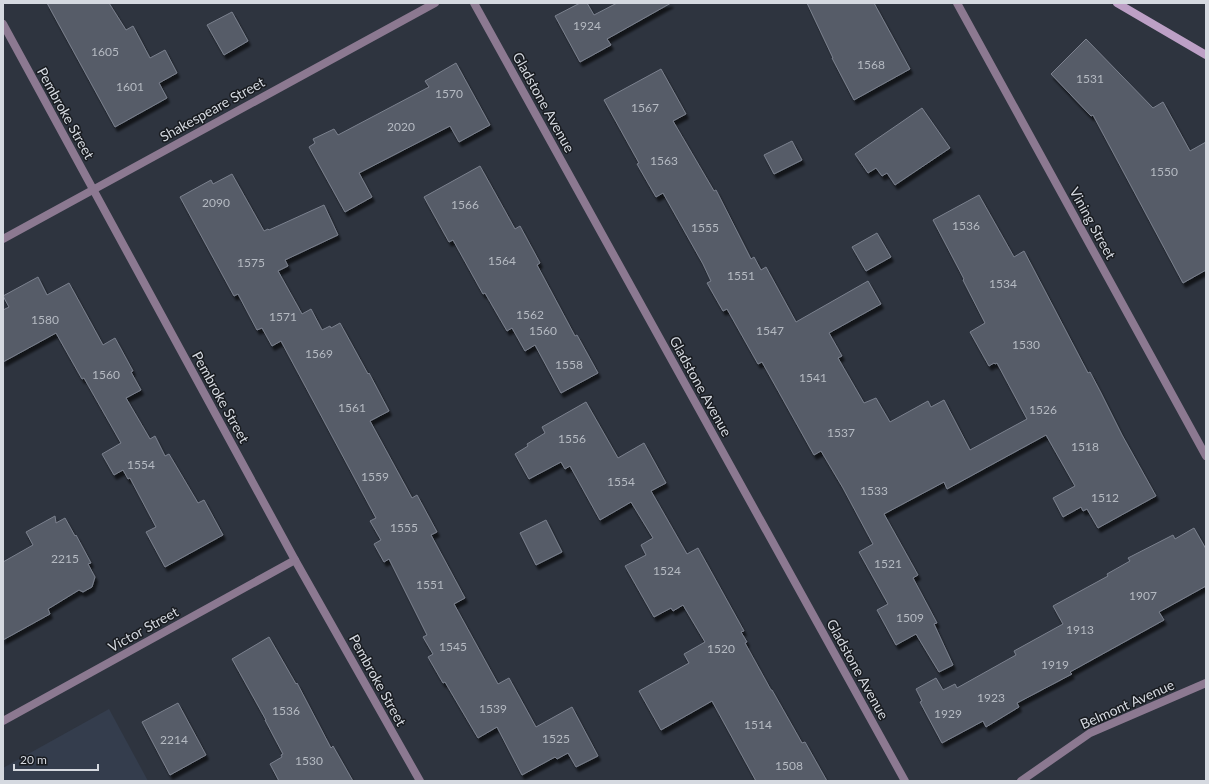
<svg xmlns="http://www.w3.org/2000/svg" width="1209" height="784" viewBox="0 0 1209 784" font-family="Lato,sans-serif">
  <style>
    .built { fill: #343d4d }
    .building { fill: #565c68; stroke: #7b818e; filter: url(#shadow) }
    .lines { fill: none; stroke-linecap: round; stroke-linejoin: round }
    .minor { stroke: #8c7991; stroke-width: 8 }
    .secondary { stroke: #bda0c6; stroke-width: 8 }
    .labels { text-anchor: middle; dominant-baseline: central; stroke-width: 3; stroke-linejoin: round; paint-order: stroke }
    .number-label { font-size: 12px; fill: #b5bac2 }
    .street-label { font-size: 14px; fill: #d5d9e0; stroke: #191c21 }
  </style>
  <defs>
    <filter id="shadow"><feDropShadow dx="2.5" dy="4.5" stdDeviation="1" flood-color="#0009"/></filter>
  </defs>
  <rect width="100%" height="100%" fill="#2e343f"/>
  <polygon class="built" points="109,709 148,781 3,781 3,768"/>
  <g class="building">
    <polygon points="47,3 109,3 126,30 133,26 150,58 165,50 177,73 159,83 167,98 115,127"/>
    <polygon points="580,3 587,3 594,15 617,3 671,3 607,39 611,45 580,62 555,16"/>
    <polygon points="807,3 874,3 910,69 854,100 832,58 833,58"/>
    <polygon points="232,12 248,41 224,55 207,25"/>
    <polygon points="1086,39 1153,108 1163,102 1190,151 1206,142 1206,270 1183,283 1093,115 1091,116 1051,74"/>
    <polygon points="456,63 490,125 459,142 450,126 359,173 372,197 345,212 309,147 315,143 313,139 334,129 338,135 429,87 425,81"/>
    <polygon points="661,69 686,114 673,121 714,191 716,190 751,259 754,257 761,270 766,267 796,322 868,281 881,304 829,333 842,356 838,358 864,403 876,398 890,422 928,401 931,407 944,400 970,450 1027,419 997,363 995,364 994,363 989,366 970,332 985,323 963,280 964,279 933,220 979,195 1014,257 1024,251 1088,373 1090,372 1101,393 1122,435 1156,496 1098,528 1087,509 1083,511 1081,507 1063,517 1053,498 1075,486 1046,435 947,489 944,482 884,514 918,575 913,578 937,623 934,624 953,665 939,672 916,634 896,645 877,610 888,604 859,552 873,544 843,488 821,451 814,455 762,362 758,364 727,309 723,311 707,283 711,281 703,264 663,193 656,197 637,164 639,163 604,100"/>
    <polygon points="922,108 950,148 895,185 887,173 882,176 876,168 868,173 855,154"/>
    <polygon points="792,141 802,160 774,174 764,155"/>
    <polygon points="480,166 515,229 520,226 540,263 537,265 575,336 577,335 598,373 561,393 535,345 525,351 512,328 507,331 485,293 483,294 453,240 449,242 424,197"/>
    <polygon points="232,174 264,231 268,229 269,230 324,205 338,235 285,260 288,266 278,271 302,314 311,309 322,330 330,326 331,328 340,323 368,374 369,373 389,411 370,421 412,498 417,495 437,532 431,535 465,598 454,604 498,684 509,678 536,727 572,707 598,756 576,767 568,753 557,759 555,757 522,775 497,727 478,738 445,682 443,683 428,657 433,654 423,637 427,635 389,559 384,562 374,544 381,540 370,521 376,518 281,341 272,346 262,328 257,330 238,294 234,296 180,197 211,180 213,184"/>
    <polygon points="877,233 891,257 866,271 852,247"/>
    <polygon points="38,277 47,295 69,283 103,345 115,338 133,371 131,372 141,390 126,398 150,439 155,436 165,456 169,454 198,503 204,500 223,535 165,567 146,532 156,527 130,478 128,479 123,470 114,475 102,454 121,443 84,378 82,379 56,333 3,362 3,310 9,307 3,296"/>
    <polygon points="586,402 618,458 644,443 666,483 651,491 687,554 698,548 744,631 741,632 747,642 745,643 771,690 772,690 802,743 805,742 827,781 756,781 712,701 661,730 639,691 689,663 684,654 705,642 683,605 673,611 671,608 654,617 625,566 646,555 641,545 653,538 631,502 600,520 570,466 565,469 561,462 529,479 515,454 528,446 527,444 545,433 542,427"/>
    <polygon points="55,516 56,523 65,518 75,536 76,535 91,563 88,564 95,577 92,587 83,592 79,590 48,609 50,614 3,640 3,562 33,545 26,532"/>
    <polygon points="546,520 562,552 536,565 520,533"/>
    <polygon points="1194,528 1206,549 1206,586 1159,612 1164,620 1070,672 1072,674 1017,703 1019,707 986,727 983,721 942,743 920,702 922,701 916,689 936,678 943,690 955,684 957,688 1016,655 1014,651 1063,624 1053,606 1108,576 1107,574 1130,561 1128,558 1173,535 1175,539"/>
    <polygon points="269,637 296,684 297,683 331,748 333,746 353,781 279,781 270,764 282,757 281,755 283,754 265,720 266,720 232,659"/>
    <polygon points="178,703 206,755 170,775 142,722"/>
  </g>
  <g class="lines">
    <g class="minor">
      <polyline points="474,3 905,781"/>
      <polyline points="957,3 1206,456"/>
      <polyline points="3,24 295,560 420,781"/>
      <polyline points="3,239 435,3"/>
      <polyline points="3,721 295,560"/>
      <polyline points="1021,781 1090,733 1206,683"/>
    </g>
    <polyline class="secondary" points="1117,3 1206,55"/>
  </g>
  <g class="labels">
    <g class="number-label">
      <text x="587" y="25">1924</text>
      <text x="105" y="51">1605</text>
      <text x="871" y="64">1568</text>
      <text x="1090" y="78">1531</text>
      <text x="130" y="86">1601</text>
      <text x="449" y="93">1570</text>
      <text x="645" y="107">1567</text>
      <text x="401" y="126">2020</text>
      <text x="664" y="160">1563</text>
      <text x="1164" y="171">1550</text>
      <text x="216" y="202">2090</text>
      <text x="465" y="204">1566</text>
      <text x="966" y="225">1536</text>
      <text x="705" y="227">1555</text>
      <text x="502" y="260">1564</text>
      <text x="251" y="262">1575</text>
      <text x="741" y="275">1551</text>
      <text x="1003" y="283">1534</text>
      <text x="530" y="314">1562</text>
      <text x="283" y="316">1571</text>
      <text x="45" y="319">1580</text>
      <text x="543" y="330">1560</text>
      <text x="770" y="330">1547</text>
      <text x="1026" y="344">1530</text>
      <text x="319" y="353">1569</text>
      <text x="569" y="364">1558</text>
      <text x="106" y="374">1560</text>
      <text x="813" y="377">1541</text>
      <text x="352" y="407">1561</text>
      <text x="1043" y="409">1526</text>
      <text x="841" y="432">1537</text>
      <text x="572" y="438">1556</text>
      <text x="1085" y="446">1518</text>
      <text x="141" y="464">1554</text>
      <text x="375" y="476">1559</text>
      <text x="621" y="481">1554</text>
      <text x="874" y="490">1533</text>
      <text x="1105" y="497">1512</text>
      <text x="404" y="527">1555</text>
      <text x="65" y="558">2215</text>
      <text x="888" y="563">1521</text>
      <text x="667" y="570">1524</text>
      <text x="430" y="584">1551</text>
      <text x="1143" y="595">1907</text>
      <text x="910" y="617">1509</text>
      <text x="1080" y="629">1913</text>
      <text x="453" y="646">1545</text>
      <text x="721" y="648">1520</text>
      <text x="1055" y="664">1919</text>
      <text x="991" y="697">1923</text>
      <text x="493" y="708">1539</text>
      <text x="286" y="710">1536</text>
      <text x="948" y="713">1929</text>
      <text x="758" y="724">1514</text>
      <text x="556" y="738">1525</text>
      <text x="174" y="739">2214</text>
      <text x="309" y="760">1530</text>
      <text x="789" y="765">1508</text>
    </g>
    <g class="street-label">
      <text transform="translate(544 102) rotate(61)">Gladstone Avenue</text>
      <text transform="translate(212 109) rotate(-29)">Shakespeare Street</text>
      <text transform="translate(66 113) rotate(61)">Pembroke Street</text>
      <text transform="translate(1093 223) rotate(61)">Vining Street</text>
      <text transform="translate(701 386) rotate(61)">Gladstone Avenue</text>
      <text transform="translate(221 397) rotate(61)">Pembroke Street</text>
      <text transform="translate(143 629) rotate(-29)">Victor Street</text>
      <text transform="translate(858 669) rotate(61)">Gladstone Avenue</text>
      <text transform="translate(378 680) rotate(61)">Pembroke Street</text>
      <text transform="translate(1127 704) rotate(-24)">Belmont Avenue</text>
    </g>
  </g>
  <rect width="1209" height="784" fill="none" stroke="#d5d9e0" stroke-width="8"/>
  <path d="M14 764v6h84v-6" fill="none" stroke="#d5d9e0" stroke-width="2"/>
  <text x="20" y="764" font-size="12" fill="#d5d9e0" stroke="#191c21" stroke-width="3" paint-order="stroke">20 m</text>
</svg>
